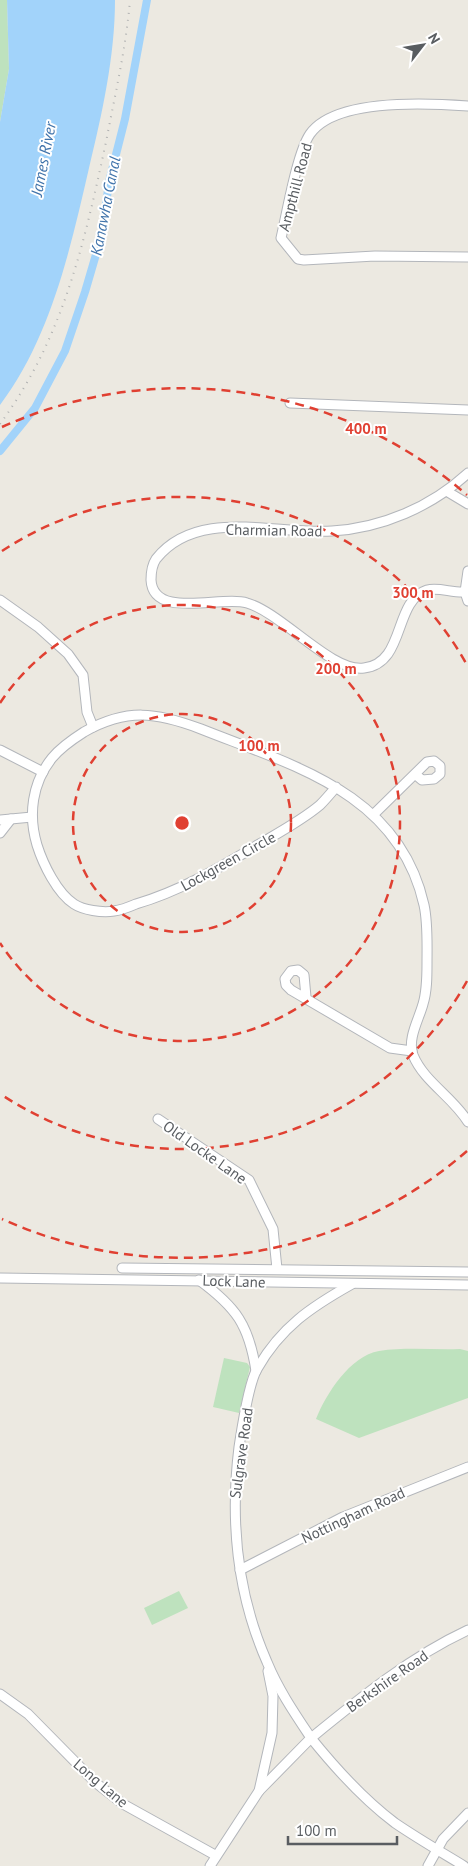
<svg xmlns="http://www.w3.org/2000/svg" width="468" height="1866" viewBox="0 0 468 1866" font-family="'PT Sans',sans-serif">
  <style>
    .green { fill: #bee2be }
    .water { fill: #a2d3fa }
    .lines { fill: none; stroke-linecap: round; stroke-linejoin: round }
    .canal { stroke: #a2d3fa; stroke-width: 8 }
    .street-casing { stroke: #b3b6bb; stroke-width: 11 }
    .street { stroke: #fff; stroke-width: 9 }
    .rail { stroke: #b0b1b1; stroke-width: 2; stroke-dasharray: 1 6; stroke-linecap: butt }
    .ring { fill: none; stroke: #e04032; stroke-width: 2.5; stroke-dasharray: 9 6 }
    .labels { text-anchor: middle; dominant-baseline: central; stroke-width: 4; stroke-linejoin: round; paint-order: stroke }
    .street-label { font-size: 15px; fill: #595d61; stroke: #fff }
    .water-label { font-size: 16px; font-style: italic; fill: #4174ab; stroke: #fff }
    .centre { fill: #e04032; stroke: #fff; stroke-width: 2.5 }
    .ring-label { font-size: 15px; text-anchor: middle; font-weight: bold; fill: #e04032; stroke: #fff; stroke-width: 4; stroke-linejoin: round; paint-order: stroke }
  </style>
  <rect width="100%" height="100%" fill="#ece9e1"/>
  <g class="green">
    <polygon points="0,0 7,0 9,69 0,122"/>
    <path d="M460 1349 468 1351V1398L359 1438 316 1419C326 1394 350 1356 379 1351 405 1347 434 1350 460 1349Z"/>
    <polygon points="224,1358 247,1363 250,1367 239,1413 213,1407"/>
    <polygon points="179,1591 188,1608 152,1625 144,1608"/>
  </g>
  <path class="water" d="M7 0H115C115 56 102 114 89 168 70 250 51 337 0 405V122L9 69Z"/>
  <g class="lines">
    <polyline class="canal" points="0,451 35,408 65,351 85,292 102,234 109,182 125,119 147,0"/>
    <g class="street-casing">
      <g id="street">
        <path d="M468 106C428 103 335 98 310 134 297 153 287 213 281 238L298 259 304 260 375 256 468 257"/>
        <polyline points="290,403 468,410"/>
        <polyline points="448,492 468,504"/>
        <polyline points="468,571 465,592 468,601"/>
        <path d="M465 592C452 593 439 587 427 590 393 601 406 663 364 668 332 673 282 613 247 603 222 595 153 620 151 580 151 573 152 565 156 559 197 507 276 535 332 531 382 528 431 507 468 473"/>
        <polyline points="0,600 38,627 68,654 83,675 87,712 93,727"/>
        <polyline points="0,750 43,772"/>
        <path d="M336 787C331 793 326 799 320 805 301 821 278 833 256 846 217 869 180 891 136 904 129 907 121 910 114 911 102 913 83 910 74 904 57 893 43 864 37 845 28 815 32 783 52 758 61 747 73 739 84 732 127 708 156 712 201 729 294 766 399 793 424 905 428 923 427 945 427 963 427 977 427 991 423 1004 419 1019 407 1039 413 1055 424 1082 453 1097 468 1122"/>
        <polyline points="374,814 427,762 434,761 440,766 440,774 434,779 422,780 415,774"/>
        <polyline points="0,820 32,817"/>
        <polyline points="0,833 11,819"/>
        <polyline points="306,997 304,975 298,970 291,971 285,979 286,985 291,990 390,1048 412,1051"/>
        <polyline points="158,1119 249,1180 273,1229 277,1269"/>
        <polyline points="122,1268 468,1272"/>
        <path d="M0 1278C156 1279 312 1282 468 1285"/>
        <path d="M199 1280C236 1307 249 1325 256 1371"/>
        <polyline points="240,1570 343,1517 468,1467"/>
        <polyline points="0,1694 28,1714 96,1783 123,1804 215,1855"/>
        <path d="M259 1791 311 1738C295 1714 278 1689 267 1662 237 1594 230 1520 239 1447 242 1428 248 1385 257 1369 281 1327 311 1307 352 1284"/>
        <polyline points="210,1866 259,1791 272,1733 273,1696 268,1671"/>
        <polyline points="428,1866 443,1839 468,1813"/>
        <path d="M464 1866C441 1852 417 1838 395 1823 363 1799 336 1769 311 1738 360 1698 410 1657 468 1630"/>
      </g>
    </g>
    <use href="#street" class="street"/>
    <path class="rail" d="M0 424C63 338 84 245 106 142 115 95 126 48 130 0"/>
  </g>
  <g class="ring">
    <circle cx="182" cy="823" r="109"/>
    <path d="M0 703A218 218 0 1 1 0 943"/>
    <path d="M467 981A326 326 0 0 1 2 1095M2 551A326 326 0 0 1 467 665"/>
    <path d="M467 1151A435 435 0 0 1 2 1219M2 427A435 435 0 0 1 467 495"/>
  </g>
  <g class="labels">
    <g class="street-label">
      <text transform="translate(295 187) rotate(-75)">Ampthill Road</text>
      <text transform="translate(274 530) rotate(1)">Charmian Road</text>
      <text transform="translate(228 861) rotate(-29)">Lockgreen Circle</text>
      <text transform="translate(205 1152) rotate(35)">Old Locke Lane</text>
      <text transform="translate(234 1281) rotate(2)">Lock Lane</text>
      <text transform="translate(241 1453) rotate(-82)">Sulgrave Road</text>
      <text transform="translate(353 1515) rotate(-25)">Nottingham Road</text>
      <text transform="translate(387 1681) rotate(-35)">Berkshire Road</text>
      <text transform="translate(101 1783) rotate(40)">Long Lane</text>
    </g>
    <g class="water-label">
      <text transform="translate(43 159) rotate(-79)">James River</text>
      <text transform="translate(105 206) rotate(-79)">Kanawha Canal</text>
    </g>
  </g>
  <circle cx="182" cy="823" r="8" class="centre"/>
  <g class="ring-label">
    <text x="366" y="434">400 m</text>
    <text x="413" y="598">300 m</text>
    <text x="336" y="674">200 m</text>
    <text x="259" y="751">100 m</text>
  </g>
  <g transform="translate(423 45) rotate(59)" stroke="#ffffff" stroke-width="4" paint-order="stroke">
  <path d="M0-4L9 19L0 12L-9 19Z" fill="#595d61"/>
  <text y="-8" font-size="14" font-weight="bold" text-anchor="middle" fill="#595d61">N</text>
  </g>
  <path d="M288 1836v8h109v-8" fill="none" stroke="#595d61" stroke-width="2.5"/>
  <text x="296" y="1836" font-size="15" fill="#595d61" stroke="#ffffff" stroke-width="4" paint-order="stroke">100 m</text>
</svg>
